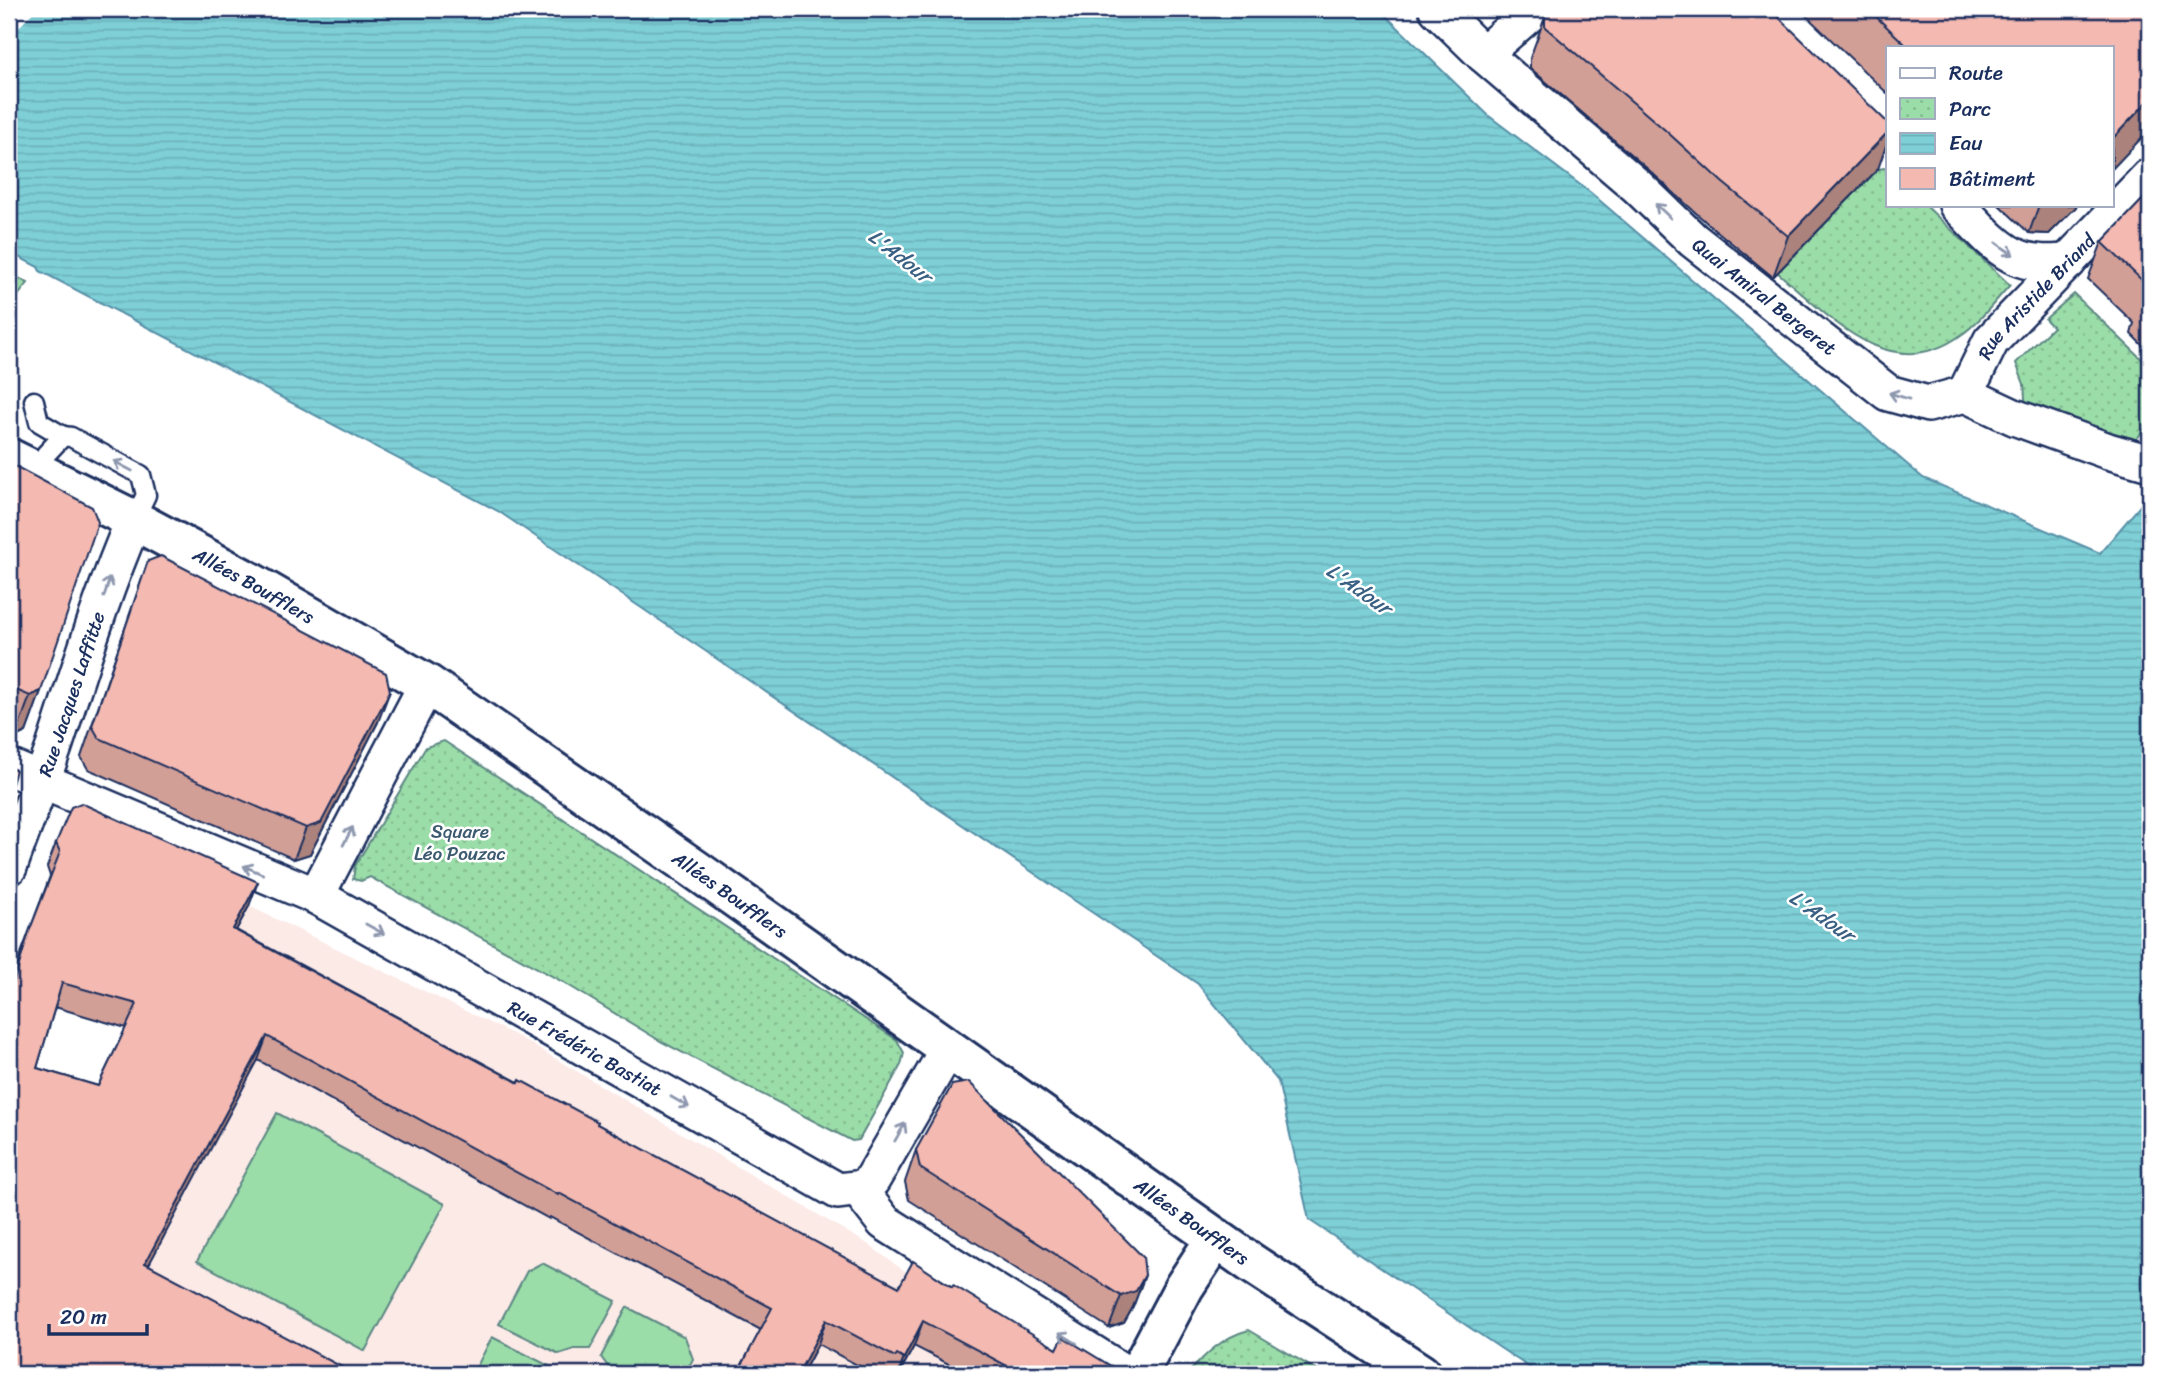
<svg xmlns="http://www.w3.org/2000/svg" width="2159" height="1383" viewBox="0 0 2159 1383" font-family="Sriracha,sans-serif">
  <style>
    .built { fill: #fceae7 }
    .grass { fill: #9bdda8; stroke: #5b8683; stroke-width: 2 }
    .park { fill: url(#park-dots); stroke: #5b8683; stroke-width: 2 }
    .water { fill: url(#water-rules); stroke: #568fa6; stroke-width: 2 }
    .pier { fill: #fff }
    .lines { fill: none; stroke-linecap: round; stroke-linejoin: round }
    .lane-casing { stroke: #1b2f5e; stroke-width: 23 }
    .street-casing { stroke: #1b2f5e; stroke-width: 40 }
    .secondary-casing { stroke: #1b2f5e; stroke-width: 44 }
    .lane { stroke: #fff; stroke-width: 18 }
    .street { stroke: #fff; stroke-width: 35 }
    .secondary { stroke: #fff; stroke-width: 38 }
    .wall { fill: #d29f97; stroke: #1b2f5e; stroke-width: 2; fill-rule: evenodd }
    .shaded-wall { fill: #ab827b; stroke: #1b2f5e; stroke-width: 2 }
    .building { fill: #f4b9b0; stroke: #1b2f5e; stroke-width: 2; fill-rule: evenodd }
    .oneway { stroke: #8d97ae }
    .labels { text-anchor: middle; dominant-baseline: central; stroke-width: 5; stroke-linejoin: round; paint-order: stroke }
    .street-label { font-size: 19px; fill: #1b2f5e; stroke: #fff }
    .park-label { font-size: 19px; fill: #3b5a70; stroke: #fff }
    .water-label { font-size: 21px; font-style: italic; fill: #395f82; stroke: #fff }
  </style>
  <defs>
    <pattern id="park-dots" width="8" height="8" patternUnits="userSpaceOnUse" patternTransform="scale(1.75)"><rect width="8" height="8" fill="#9bdda8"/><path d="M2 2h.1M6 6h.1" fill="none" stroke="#85be93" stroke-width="1.8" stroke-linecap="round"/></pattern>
    <pattern id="water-rules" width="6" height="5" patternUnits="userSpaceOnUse" patternTransform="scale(1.75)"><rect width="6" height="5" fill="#7ecfd6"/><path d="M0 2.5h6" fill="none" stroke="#6cb2ba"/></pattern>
  </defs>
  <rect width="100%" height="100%" fill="#fff"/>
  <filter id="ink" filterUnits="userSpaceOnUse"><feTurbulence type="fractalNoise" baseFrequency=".0143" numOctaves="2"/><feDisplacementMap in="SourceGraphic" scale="14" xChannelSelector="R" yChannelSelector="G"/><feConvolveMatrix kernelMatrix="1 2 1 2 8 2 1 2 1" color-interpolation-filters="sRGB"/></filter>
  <g filter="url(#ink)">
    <polygon class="built" points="249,906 519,1037 866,1243 910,1275 1076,1374 166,1374 35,1267 228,946"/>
    <g class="grass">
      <polygon points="9,273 28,283 9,307"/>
      <polygon points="277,1113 445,1204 365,1351 197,1261"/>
      <polygon points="542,1263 616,1301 590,1349 574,1349 559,1354 499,1324 527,1271"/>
      <polygon points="627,1307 685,1337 693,1359 685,1374 610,1374 609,1368 601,1357"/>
      <polygon points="492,1337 551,1367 553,1374 473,1374"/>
    </g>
    <g class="park">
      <path d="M1886 168 1888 205H1925L2010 285C1994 302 1980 322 1961 335 1890 387 1829 316 1777 272L1878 169Z"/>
      <polygon points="2074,294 2150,367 2150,421 2131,447 2026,412 2024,384 2016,363 2053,327 2045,319"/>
      <polygon points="444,741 897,1040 904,1053 901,1065 859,1140 852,1141 662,1042 563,982 370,877 361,881 353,879 355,866 426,747"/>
      <path d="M1249 1330 1323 1374H1187C1206 1354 1222 1337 1249 1330Z"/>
    </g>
    <polygon class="water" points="9,9 1379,9 1489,116 1591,193 1923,478 2100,553 2150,494 2150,1374 1539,1374 1309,1220 1278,1081 1198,984 498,511 40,271 38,267 9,252"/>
    <polygon class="pier" points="9,9 36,9 9,38"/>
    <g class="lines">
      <g class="lane-casing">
        <g id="lane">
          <polyline points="34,401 39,422 63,436"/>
          <polyline points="35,472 46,454 63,436 71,437 141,475 146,495 134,520"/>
        </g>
      </g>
      <g class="street-casing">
        <g id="street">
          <path id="s1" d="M1437 9 1483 54 1637 186 1693 240 1888 393 1928 404 1965 394 2014 417 2108 451 2150 463"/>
          <polyline points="1483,54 1535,9"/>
          <path d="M1957 205C1975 222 1995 249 2019 258 2034 264 2052 263 2068 262"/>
          <path id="s2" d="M1965 394 1991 341 2150 176"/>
          <path id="s3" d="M9 767 316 896 838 1191 862 1188 872 1180 948 1049"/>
          <path id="s4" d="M9 867C23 826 40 787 54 747 79 671 102 594 134 520"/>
          <polyline points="316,896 427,684"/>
          <polyline points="862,1188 866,1199 884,1222 1126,1374"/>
        </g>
      </g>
      <g class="secondary-casing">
        <g id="secondary">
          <path id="s5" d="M9 458 134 520 252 583 427 684 696 870 1251 1263 1421 1374"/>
          <polyline points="1138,1374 1184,1287 1216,1238"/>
        </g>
      </g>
      <use href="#lane" class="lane"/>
      <use href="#street" class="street"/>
      <use href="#secondary" class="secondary"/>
    </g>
    <g class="wall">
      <polygon points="1799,9 2150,9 2112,47 1888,47 1888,94"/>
      <polygon points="1545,17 1878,169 1773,277 1707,223 1650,171 1530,68 1530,58"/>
      <polygon points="2150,192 2150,353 2131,334 2134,323 2088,279 2102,242"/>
      <polygon points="1999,205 2078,205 2049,234 2029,233"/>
      <polygon points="9,463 41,691 26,732 15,737 9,735"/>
      <polygon points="148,561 378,722 310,854 294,859 88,769 81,757"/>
      <path d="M56 843 249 906 236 930 899 1287H952L1057 1349 1112 1374H968L914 1346 899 1374H874L818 1344 802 1374H737L761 1330 550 1217 549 1219 258 1060 9 1374V994L20 956 50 876 47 867ZM55 1007 126 1028 98 1086 37 1068Z"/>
      <polygon points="916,1150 1145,1275 1133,1307 1124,1323 1109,1328 909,1200 905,1182"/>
    </g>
    <g class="shaded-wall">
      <polygon points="1468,9 1491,9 1486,13 1467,11"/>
      <polygon points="2150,99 2150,129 2112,169 2112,139"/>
      <polygon points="1888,132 1888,140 1878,169 1773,277 1788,236"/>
      <polygon points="2039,205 2078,205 2049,234 2029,233"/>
      <polygon points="41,691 26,732 15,737 30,696"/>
      <polygon points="390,691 378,722 310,854 294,859 306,828"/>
      <polygon points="258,882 249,906 224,953 233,929"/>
      <polygon points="267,1036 258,1060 137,1287 145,1263"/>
      <polygon points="1145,1275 1133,1307 1124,1323 1109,1328 1121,1296"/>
      <polygon points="826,1320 818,1344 802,1374 798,1374"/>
      <polygon points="923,1321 914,1346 899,1374 898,1374 904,1358"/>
    </g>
    <g class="building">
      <polygon points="1554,9 1770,9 1888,123 1888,132 1788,236 1722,182 1665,130 1545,27 1545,17"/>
      <polygon points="1868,9 2150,9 2150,99 2112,139 2112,47 1908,47"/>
      <polygon points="2150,192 2150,288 2102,242"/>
      <polygon points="2150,290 2150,302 2144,296"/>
      <polygon points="9,463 92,507 98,522 41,691 30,696 9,687"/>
      <polygon points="161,556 386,673 390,691 321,823 306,828 99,738 92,726 148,561"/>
      <polygon points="9,767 16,770 9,795"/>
      <path d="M81 803 258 882 233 929 519 1083 520 1080 598 1122 597 1124 899 1287 913 1261 952 1287 953 1285 1057 1349 1063 1337 1114 1368 1111 1374H1022L923 1321 904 1358 897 1354 895 1357 826 1320 798 1374H737L772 1308 559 1193 558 1195 267 1036 145 1263 355 1374H9V998L29 932 60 852 56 843 71 807ZM62 983 137 1004 98 1086 37 1068Z"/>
      <polygon points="969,1082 1143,1257 1145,1275 1136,1291 1121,1296 920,1168 916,1150 952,1085"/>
    </g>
    <defs><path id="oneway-shaft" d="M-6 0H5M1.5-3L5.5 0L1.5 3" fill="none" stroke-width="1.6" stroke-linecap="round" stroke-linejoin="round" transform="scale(1.75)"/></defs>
    <g class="oneway">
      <use href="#oneway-shaft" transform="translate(1663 211) rotate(-137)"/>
      <use href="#oneway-shaft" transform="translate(2005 249) rotate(35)"/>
      <use href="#oneway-shaft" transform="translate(1899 396) rotate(-163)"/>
      <use href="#oneway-shaft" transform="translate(123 466) rotate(-152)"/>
      <use href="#oneway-shaft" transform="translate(107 587) rotate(-72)"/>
      <use href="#oneway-shaft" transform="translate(348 836) rotate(-62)"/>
      <use href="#oneway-shaft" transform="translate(253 870) rotate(-157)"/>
      <use href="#oneway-shaft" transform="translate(375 929) rotate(29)"/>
      <use href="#oneway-shaft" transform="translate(680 1102) rotate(30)"/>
      <use href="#oneway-shaft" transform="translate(900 1132) rotate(-60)"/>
      <use href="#oneway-shaft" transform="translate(1068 1338) rotate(-148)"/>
    </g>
  </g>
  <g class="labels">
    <g class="street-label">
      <text stroke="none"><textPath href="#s1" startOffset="436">Quai Amiral Bergeret</textPath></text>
      <text stroke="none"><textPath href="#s2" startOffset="122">Rue Aristide Briand</textPath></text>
      <text stroke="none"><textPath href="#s5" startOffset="276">Allées Boufflers</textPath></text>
      <text stroke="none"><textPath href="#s4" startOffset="184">Rue Jacques Laffitte</textPath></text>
      <text stroke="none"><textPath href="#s5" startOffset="844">Allées Boufflers</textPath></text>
      <text stroke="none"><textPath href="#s3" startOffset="642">Rue Frédéric Bastiat</textPath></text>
      <text stroke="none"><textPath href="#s5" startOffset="1410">Allées Boufflers</textPath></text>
    </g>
    <g class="park-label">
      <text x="460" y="831">Square<tspan x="460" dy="22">Léo Pouzac</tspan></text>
    </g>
    <g class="water-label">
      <text transform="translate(900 256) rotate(38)">L'Adour</text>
      <text transform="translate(1359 589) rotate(35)">L'Adour</text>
      <text transform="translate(1822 916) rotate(35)">L'Adour</text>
    </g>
  </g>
  <rect width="2159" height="1383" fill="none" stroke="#fff" stroke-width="35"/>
  <rect x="18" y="18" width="2124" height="1348" fill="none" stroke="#1b2f5e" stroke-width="2.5" filter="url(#ink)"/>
  <rect x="1886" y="46" width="228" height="161" fill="#ffffff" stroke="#a4acbf" stroke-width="2"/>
  <rect x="1900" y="68" width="35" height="10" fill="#ffffff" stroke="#a4acbf" stroke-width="2"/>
  <text x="1949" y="80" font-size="21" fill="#1b2f5e">Route</text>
  <rect x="1900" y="98" width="35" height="21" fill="url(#park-dots)" stroke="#a4acbf" stroke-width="2"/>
  <text x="1949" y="116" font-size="21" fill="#1b2f5e">Parc</text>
  <rect x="1900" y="133" width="35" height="21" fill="url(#water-rules)" stroke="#a4acbf" stroke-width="2"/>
  <text x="1949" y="150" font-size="21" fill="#1b2f5e">Eau</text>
  <rect x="1900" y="168" width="35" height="21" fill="#f4b9b0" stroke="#a4acbf" stroke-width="2"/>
  <text x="1949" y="186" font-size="21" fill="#1b2f5e">Bâtiment</text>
  <path d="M49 1324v10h98v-10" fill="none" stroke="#1b2f5e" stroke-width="3.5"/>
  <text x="60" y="1324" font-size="21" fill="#1b2f5e" stroke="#ffffff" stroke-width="5" paint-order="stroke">20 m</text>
</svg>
